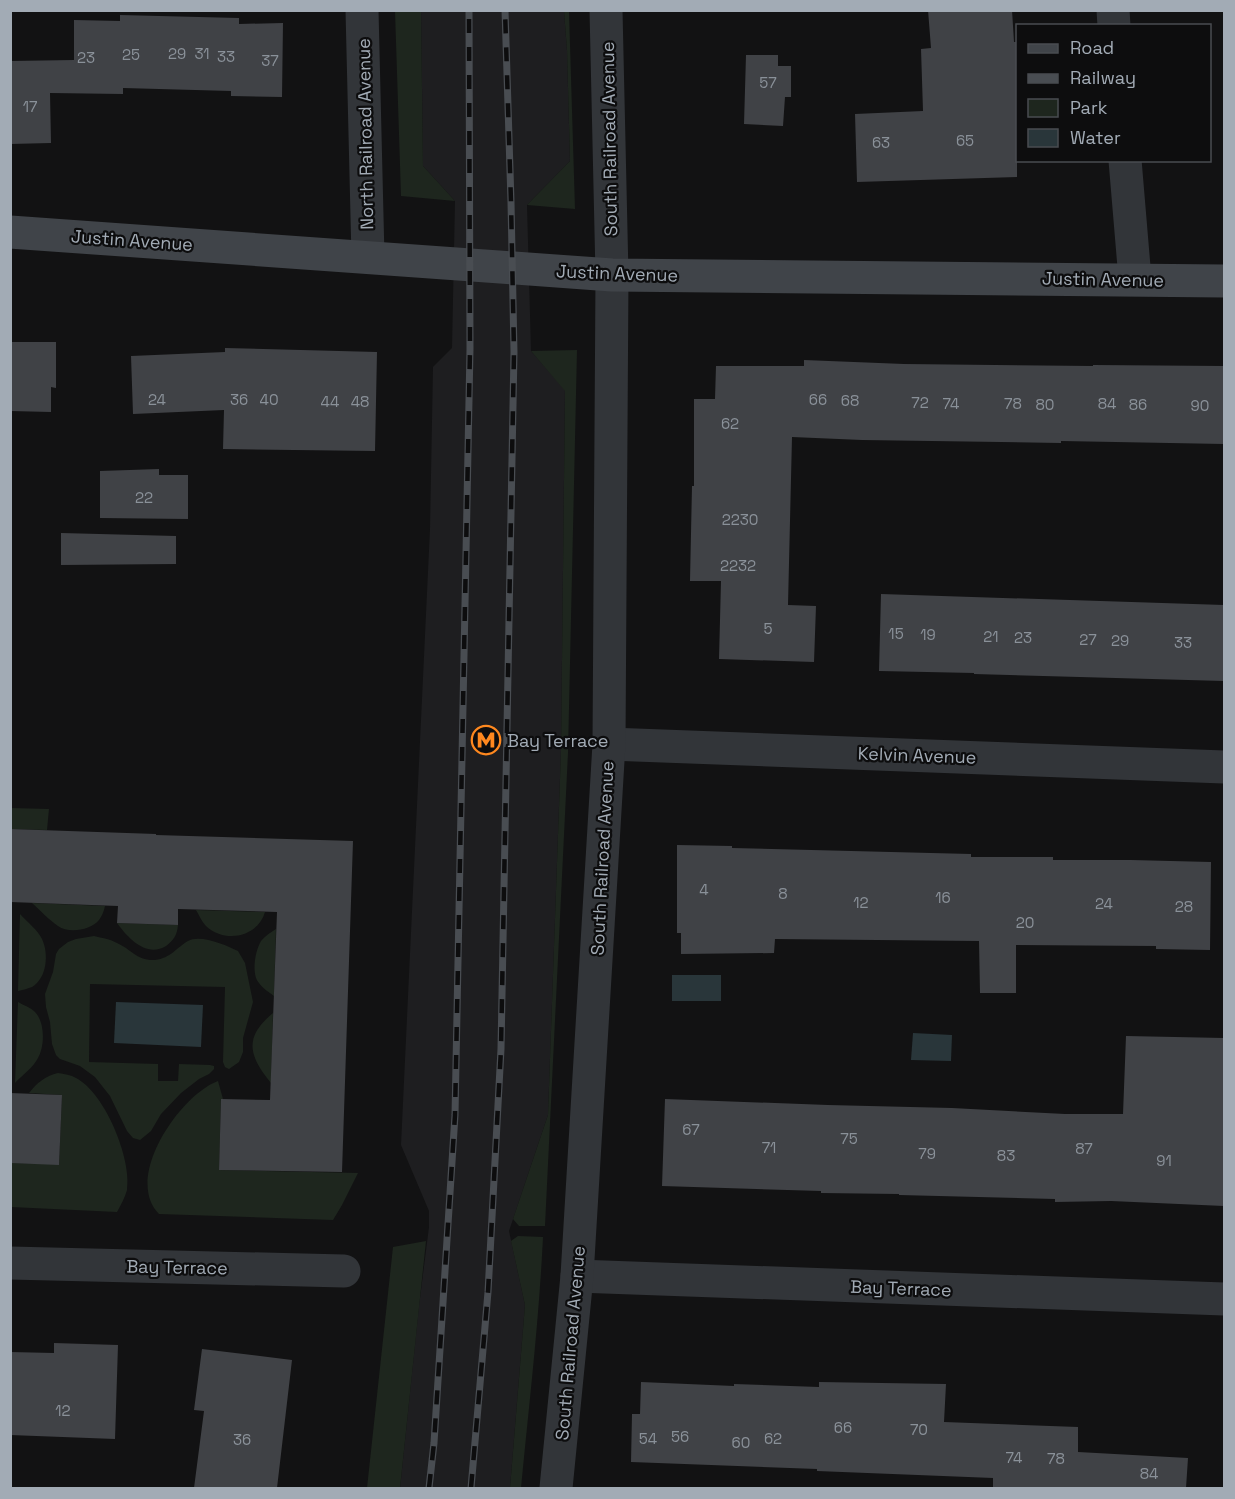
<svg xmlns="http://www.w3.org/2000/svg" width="1235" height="1499" viewBox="0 0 1235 1499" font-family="'Space Grotesk',sans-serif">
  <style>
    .built { fill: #1e1e20 }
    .green { fill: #1e261e }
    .water { fill: #29363a }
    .building { fill: #404246 }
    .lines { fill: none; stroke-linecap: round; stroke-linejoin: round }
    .street { stroke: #323539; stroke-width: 33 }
    .secondary { stroke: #404449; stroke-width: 33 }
    .rail-casing { stroke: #494d52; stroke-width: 7 }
    .rail { stroke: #0d0d0e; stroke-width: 4.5; stroke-dasharray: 14; stroke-linecap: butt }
    .labels { text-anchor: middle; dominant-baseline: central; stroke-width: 4.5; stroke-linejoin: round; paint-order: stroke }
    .number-label { font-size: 15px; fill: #8a9199 }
    .street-label { font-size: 18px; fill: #a2abb5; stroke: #0d0d0e }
    .poi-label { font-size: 18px; fill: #a2abb5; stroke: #0d0d0e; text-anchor: start }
  </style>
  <rect width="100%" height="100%" fill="#121213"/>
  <polygon class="built" points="421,11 564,11 567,50 570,161 527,205 531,351 565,390 561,751 548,1115 509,1231 525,1305 510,1488 400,1488 419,1306 429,1227 429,1211 401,1145 430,529 433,367 452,348 455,201 423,166"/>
  <g class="green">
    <polygon points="395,11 421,11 423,166 455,201 401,196"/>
    <polygon points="564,11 569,11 575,209 527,205 570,161 567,50"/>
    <polygon points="577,350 568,753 545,1226 519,1226 513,1219 548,1115 561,751 565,391 531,351"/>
    <polygon points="11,808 49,809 47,830 11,829"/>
    <path d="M32 903 105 906C104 911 102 916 99 920 91 930 69 934 58 926 49 920 40 910 32 903Z"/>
    <path d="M196 910 265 912C258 937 225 944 206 926 202 922 199 915 196 910Z"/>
    <path d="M20 914C27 922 38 930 42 939 49 954 47 978 32 987 27 989 22 990 18 991Z"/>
    <path d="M117 923 178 925C177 935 174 940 166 946 146 958 128 938 117 923Z"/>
    <path d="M276 929 274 996C269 992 262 988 259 983 251 974 255 951 261 941 265 936 271 932 276 929Z"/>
    <path d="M94 936C102 938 110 939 117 943 131 949 137 961 155 960 171 958 176 948 188 941 200 934 226 945 238 951L245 963 253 1002 243 1038V1052L239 1062 229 1069 225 1067 223 1062 225 987 90 984 89 1062 158 1064V1081H178L179 1064 210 1065 214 1066V1069L209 1074 199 1079 181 1093 161 1114 151 1131 140 1140 133 1138 127 1131 110 1096 95 1077 80 1066 60 1059 56 1055 52 1044 50 1022 46 1007 45 994 53 972 56 954 59 949 68 942 76 939Z"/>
    <path d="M18 1002C23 1005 30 1007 35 1012 45 1022 45 1046 38 1058 33 1068 22 1075 15 1083Z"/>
    <path d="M273 1013 271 1083C248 1055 244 1037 273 1013Z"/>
    <path d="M58 1073C64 1074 71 1075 76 1078 105 1093 132 1159 127 1190 125 1197 121 1205 117 1212L11 1207V1163L59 1164 62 1095 29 1093C37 1083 45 1076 58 1073Z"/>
    <path d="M218 1081 223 1099H221L219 1170 358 1173 342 1205 333 1220 159 1214C123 1178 180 1095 218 1081Z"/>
    <path d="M518 1236 543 1237C539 1321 529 1405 521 1488H510L525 1305 511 1241Z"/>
    <polygon points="426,1241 400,1488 367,1488 393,1247"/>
  </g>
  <g class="water">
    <rect x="672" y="975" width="49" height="26"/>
    <polygon points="116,1002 203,1005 201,1047 114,1043"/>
    <polygon points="913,1033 952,1035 951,1061 911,1060"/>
  </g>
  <g class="building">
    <polygon points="928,10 1012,10 1014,42 1017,42 1017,177 857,182 855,114 923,111 921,49 931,48"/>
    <polygon points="120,15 239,18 239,24 283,23 282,97 231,96 231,91 123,88 123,94 50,93 51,143 10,144 10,61 74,60 74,20 120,21"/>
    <polygon points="746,55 778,55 778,66 791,66 791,97 785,97 783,126 744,124"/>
    <polygon points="10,342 56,342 56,388 51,387 51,412 10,411"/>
    <polygon points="225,348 377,352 375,451 223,449 224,410 133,414 131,356 225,352"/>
    <polygon points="804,360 904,364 1093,366 1093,365 1224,366 1224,444 1061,441 1061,443 862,440 792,437 788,605 816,606 814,662 719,659 721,581 690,581 692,486 694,486 694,399 715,399 716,366 804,366"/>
    <polygon points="159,469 159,475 188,475 188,519 100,518 100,471"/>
    <polygon points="61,533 176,536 176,564 61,565"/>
    <polygon points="881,594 1224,605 1224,681 974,674 974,673 879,671"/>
    <polygon points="10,829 156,834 156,835 353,841 342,1172 219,1170 221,1099 270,1100 277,912 178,909 178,925 117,923 118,906 10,902"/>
    <polygon points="677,845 732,846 732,848 971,854 971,857 1053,857 1053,860 1131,860 1211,862 1210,950 1156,949 1156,946 1016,945 1016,993 980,993 979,941 775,939 774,953 681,954 681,933 677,933"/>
    <polygon points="1126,1036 1224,1038 1224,1206 1111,1201 1055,1202 1055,1199 899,1195 899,1194 821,1193 821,1191 662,1186 665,1099 828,1105 952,1108 1065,1114 1123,1114"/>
    <polygon points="10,1093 62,1095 59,1165 10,1163"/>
    <polygon points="54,1343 118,1345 115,1439 10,1435 10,1352 54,1353"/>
    <polygon points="202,1349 292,1360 277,1488 194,1488 204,1411 194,1410"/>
    <polygon points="641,1382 734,1386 734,1384 819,1387 819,1382 946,1384 944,1422 1078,1427 1078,1452 1188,1458 1186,1488 993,1488 993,1478 817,1471 817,1469 631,1462 632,1414 640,1414"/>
  </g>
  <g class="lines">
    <g class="street">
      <polyline points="362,10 368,257"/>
      <polyline points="1113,10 1114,26"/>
      <polyline points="1125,160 1135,279"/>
      <polyline points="609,744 1224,767"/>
      <polyline points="10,1263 344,1271"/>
      <polyline points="577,1276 1224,1299"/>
      <polyline points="556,1488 577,1276 609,744 612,275 606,10"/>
    </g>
    <polyline class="secondary" points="10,232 612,275 1224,281"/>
    <g class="rail-casing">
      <g id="rail">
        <polyline points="429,1488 434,1443 455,1115 470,349 469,10"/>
        <polyline points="471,1488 488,1292 501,1049 514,352 511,202 505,10"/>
      </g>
    </g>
    <use href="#rail" class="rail"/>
  </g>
  <defs>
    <g id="metro-ring" transform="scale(1.5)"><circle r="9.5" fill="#0d0d0e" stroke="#fe881f" stroke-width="1.5"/><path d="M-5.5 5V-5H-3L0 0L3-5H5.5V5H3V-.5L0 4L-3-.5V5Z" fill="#fe881f"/></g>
  </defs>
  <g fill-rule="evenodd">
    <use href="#metro-ring" x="486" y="740"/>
  </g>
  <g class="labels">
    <g class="number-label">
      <text x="177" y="53">29</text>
      <text x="202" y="53">31</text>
      <text x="131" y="54">25</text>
      <text x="226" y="56">33</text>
      <text x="86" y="57">23</text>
      <text x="270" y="60">37</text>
      <text x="768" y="82">57</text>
      <text x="30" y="106">17</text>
      <text x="965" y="140">65</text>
      <text x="881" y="142">63</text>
      <text x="157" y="399">24</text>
      <text x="239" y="399">36</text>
      <text x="269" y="399">40</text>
      <text x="818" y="399">66</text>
      <text x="850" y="400">68</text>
      <text x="330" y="401">44</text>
      <text x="360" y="401">48</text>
      <text x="920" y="402">72</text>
      <text x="951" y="403">74</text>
      <text x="1013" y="403">78</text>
      <text x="1107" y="403">84</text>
      <text x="1045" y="404">80</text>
      <text x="1138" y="404">86</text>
      <text x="1200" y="405">90</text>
      <text x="730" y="423">62</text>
      <text x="144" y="497">22</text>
      <text x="740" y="519">2230</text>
      <text x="738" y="565">2232</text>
      <text x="768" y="628">5</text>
      <text x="896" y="633">15</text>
      <text x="928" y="634">19</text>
      <text x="991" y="636">21</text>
      <text x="1023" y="637">23</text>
      <text x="1088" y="639">27</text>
      <text x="1120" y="640">29</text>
      <text x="1183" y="642">33</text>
      <text x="704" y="889">4</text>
      <text x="783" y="893">8</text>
      <text x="943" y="897">16</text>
      <text x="861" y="902">12</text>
      <text x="1104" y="903">24</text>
      <text x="1184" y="906">28</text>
      <text x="1025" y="922">20</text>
      <text x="691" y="1129">67</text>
      <text x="849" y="1138">75</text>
      <text x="769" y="1147">71</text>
      <text x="1084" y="1148">87</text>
      <text x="927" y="1153">79</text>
      <text x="1006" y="1155">83</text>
      <text x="1164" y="1160">91</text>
      <text x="63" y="1410">12</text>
      <text x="843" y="1427">66</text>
      <text x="919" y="1429">70</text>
      <text x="680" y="1436">56</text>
      <text x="648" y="1438">54</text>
      <text x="773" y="1438">62</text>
      <text x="242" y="1439">36</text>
      <text x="741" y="1442">60</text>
      <text x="1014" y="1457">74</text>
      <text x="1056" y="1458">78</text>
      <text x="1149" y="1473">84</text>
    </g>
    <g class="street-label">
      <text transform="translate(365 134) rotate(-91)">North Railroad Avenue</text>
      <text transform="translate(609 139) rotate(-91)">South Railroad Avenue</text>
      <text transform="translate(132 240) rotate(4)">Justin Avenue</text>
      <text transform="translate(617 273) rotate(2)">Justin Avenue</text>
      <text transform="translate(1103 279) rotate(1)">Justin Avenue</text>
      <text transform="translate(917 755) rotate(2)">Kelvin Avenue</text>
      <text transform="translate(602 858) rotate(-87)">South Railroad Avenue</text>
      <text transform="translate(177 1267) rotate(1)">Bay Terrace</text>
      <text transform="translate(901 1288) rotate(2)">Bay Terrace</text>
      <text transform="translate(570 1343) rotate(-85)">South Railroad Avenue</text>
    </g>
    <g class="poi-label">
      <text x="507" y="740">Bay Terrace</text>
    </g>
  </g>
  <rect width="1235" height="1499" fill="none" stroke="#a2abb5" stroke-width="24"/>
  <rect x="1016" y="24" width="195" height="138" fill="#0d0d0e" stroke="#494c51" stroke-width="1.5"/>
  <rect x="1028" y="44" width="30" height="9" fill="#404449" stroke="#494c51" stroke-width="1.5"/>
  <text x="1070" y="54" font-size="18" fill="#a2abb5">Road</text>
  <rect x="1028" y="74" width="30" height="9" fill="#494d52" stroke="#494c51" stroke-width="1.5"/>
  <text x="1070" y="84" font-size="18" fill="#a2abb5">Railway</text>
  <rect x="1028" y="99" width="30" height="18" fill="#1e261e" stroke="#494c51" stroke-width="1.5"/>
  <text x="1070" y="114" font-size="18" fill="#a2abb5">Park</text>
  <rect x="1028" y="129" width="30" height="18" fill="#29363a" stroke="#494c51" stroke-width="1.5"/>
  <text x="1070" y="144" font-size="18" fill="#a2abb5">Water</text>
</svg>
